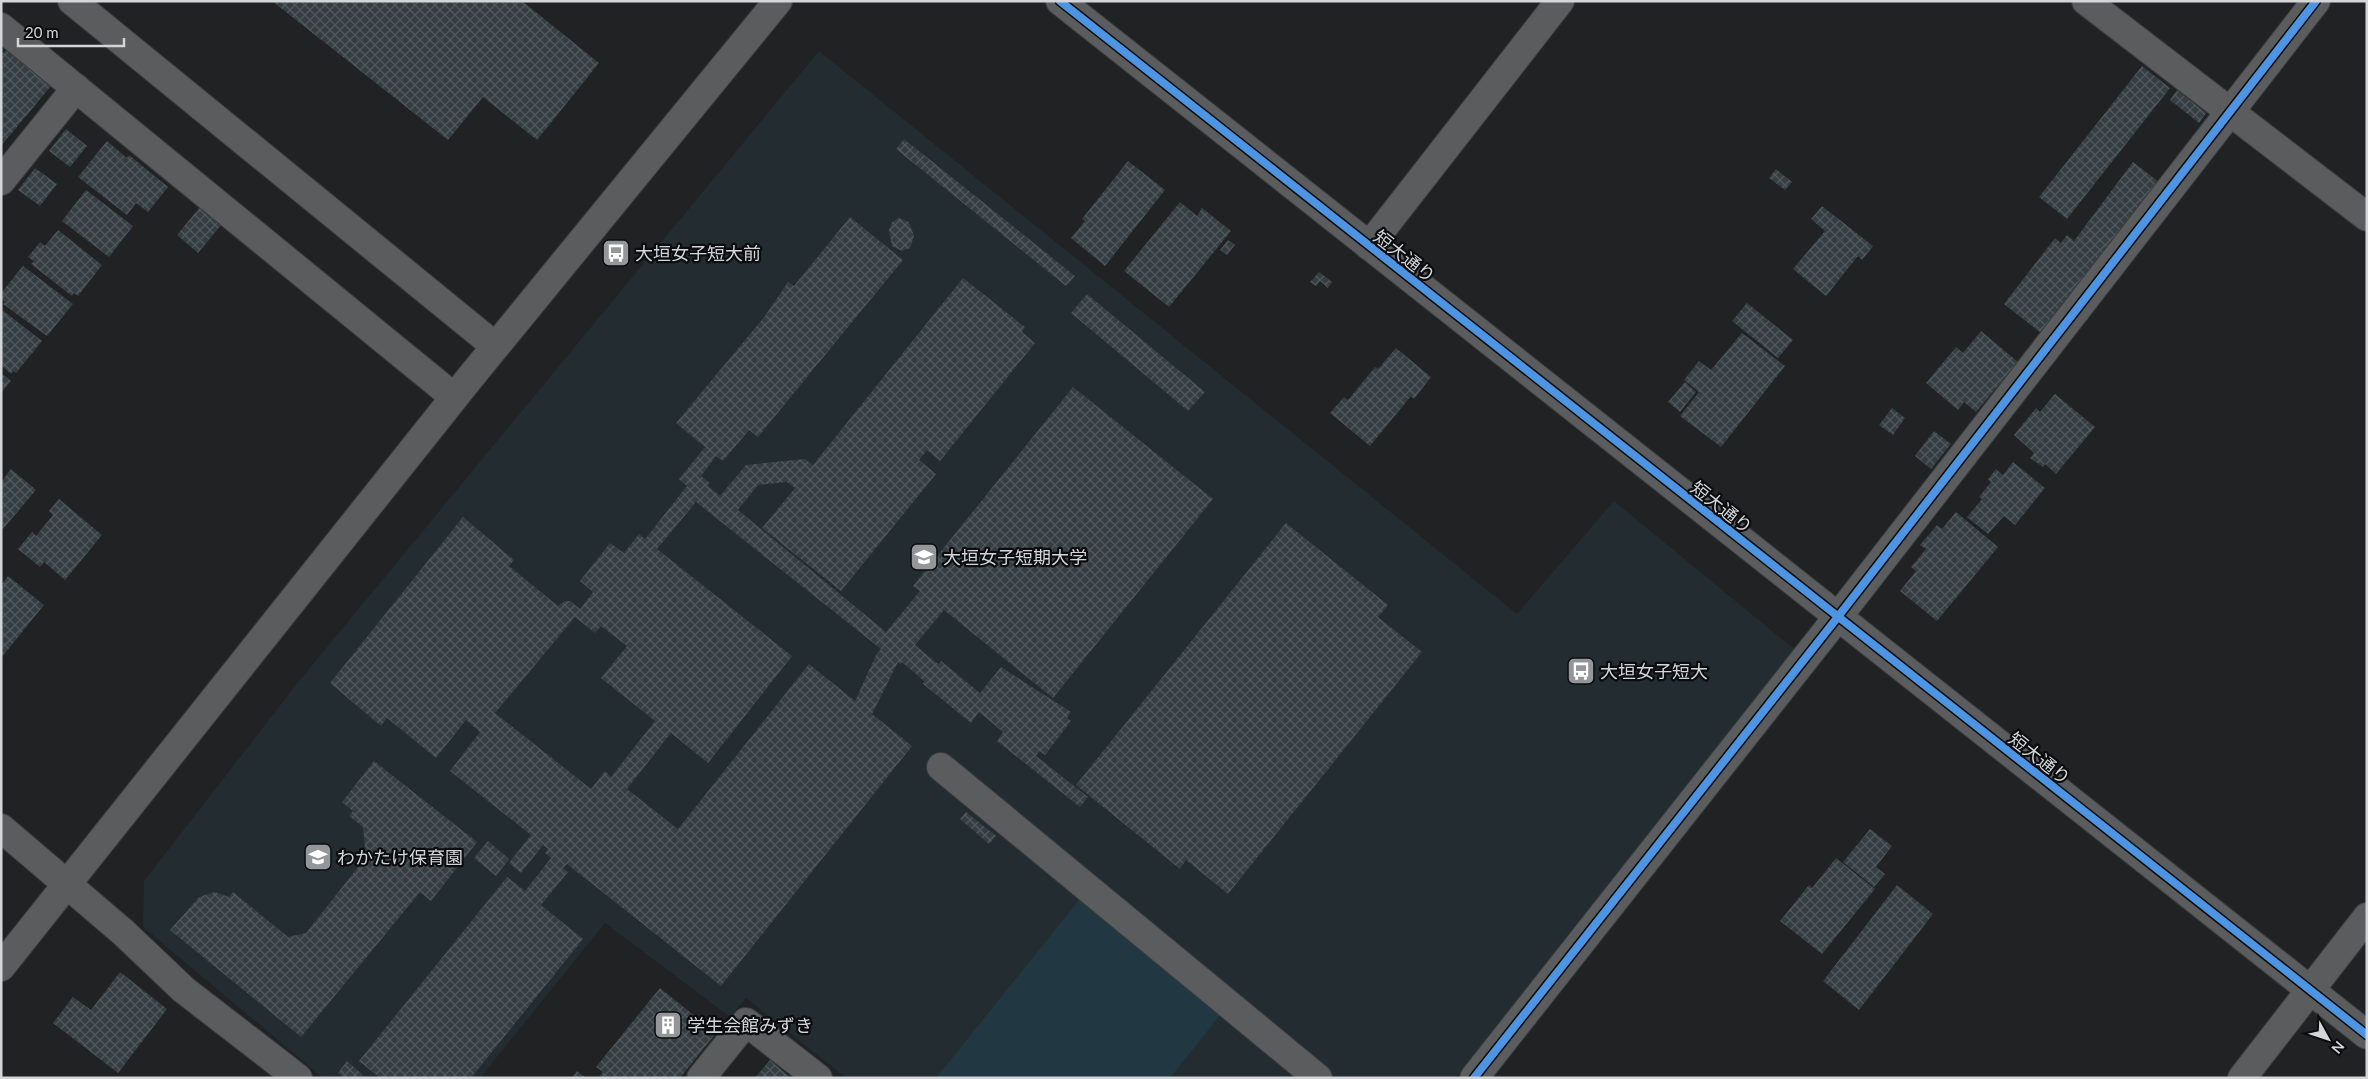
<svg xmlns="http://www.w3.org/2000/svg" width="2368" height="1079" viewBox="0 0 2368 1079" font-family="Lato,'Noto Sans JP',sans-serif">
  <style>
    .built { fill: #232c31 }
    .garden { fill: #213842 }
    .building { fill: url(#building-cross-hatch); fill-rule: evenodd }
    .lines { fill: none; stroke-linecap: round; stroke-linejoin: round }
    .street-casing { stroke: #3a3c3e; stroke-width: 30 }
    .secondary-casing { stroke: #3a3c3e; stroke-width: 30 }
    .street { stroke: #5b5c5d; stroke-width: 28 }
    .secondary { stroke: #5b5c5d; stroke-width: 28 }
    .cycleway-casing { stroke: #0a0c0d; stroke-width: 11 }
    .cycleway { stroke: #4d94e3; stroke-width: 8 }
    .labels { text-anchor: middle; dominant-baseline: central; stroke-width: 4.5; stroke-linejoin: round; paint-order: stroke }
    .poi-label { font-size: 18px; fill: #d3d6d8; stroke: #0a0c0d; text-anchor: start }
    .street-label { font-size: 18px; fill: #d3d6d8; stroke: #0a0c0d }
  </style>
  <defs>
    <pattern id="building-cross-hatch" width="8" height="8" patternUnits="userSpaceOnUse" patternTransform="scale(1.25)"><rect width="8" height="8" fill="#353e43"/><path d="M0 0l8 8M0 8l8-8" fill="none" stroke="#51595d"/></pattern>
  </defs>
  <rect width="100%" height="100%" fill="#202224"/>
  <polygon class="built" points="819,51 1517,614 1614,501 1794,649 1456,1078 846,1078 746,998 730,1017 605,923 480,1078 323,1078 143,927 144,881 299,681"/>
  <polygon class="garden" points="1084,894 1225,1009 1170,1078 936,1078"/>
  <g class="building">
    <polygon points="272,1 522,1 599,63 537,140 483,97 448,140"/>
    <polygon points="7,49 51,86 1,146 1,55"/>
    <polygon points="2142,66 2170,88 2067,219 2039,197"/>
    <polygon points="2177,90 2206,113 2199,123 2170,100"/>
    <polygon points="66,129 87,146 70,167 49,151"/>
    <polygon points="904,139 1075,276 1066,286 896,149"/>
    <polygon points="107,141 127,158 129,155 168,187 148,212 136,203 127,215 78,177"/>
    <polygon points="1128,161 1165,190 1105,266 1071,238 1085,221 1082,219"/>
    <polygon points="2133,162 2159,182 2041,333 2004,304 2055,238 2061,243 2067,235 2074,241"/>
    <polygon points="35,168 57,184 40,206 18,190"/>
    <polygon points="1776,169 1792,182 1785,190 1769,178"/>
    <polygon points="86,190 133,226 109,257 62,221"/>
    <polygon points="1180,202 1197,216 1202,208 1231,231 1169,307 1124,271"/>
    <polygon points="1822,206 1873,246 1862,260 1858,256 1826,296 1793,269 1825,231 1811,219"/>
    <polygon points="200,207 222,224 198,253 177,235"/>
    <path d="M850 217 903 260 758 437 749 430 723 461 716 456 701 476 710 483 708 486 720 496 746 465 805 459 813 465 963 278 1025 327 1022 332 1035 343 940 461 927 450 919 460 936 474 841 591 762 528 795 488 787 482 758 485 738 510 886 632 920 591 913 586 1073 387 1213 499 1053 698 944 610 915 645 938 664 941 661 980 693 1001 667 1071 712 1067 718 1071 721 1045 755 1039 751 1036 756 1088 797 1080 807 997 741 1003 732 979 712 971 723 923 684 924 681 902 662 900 664 898 662 872 714 912 746 721 986 567 864 563 868 568 872 541 905 583 939 471 1078H380L359 1061 507 877 525 891 551 858 545 853 548 849 543 845 521 873 509 863 531 835 450 771 480 732 466 720 436 758 387 718 381 726 330 683 463 517 514 560 509 566 558 606 565 601H570L580 609 593 592 580 581 610 543 624 553 639 534 645 539 687 486 679 479 705 447 676 423 765 316 788 282 794 286ZM696 502 881 649 876 655 855 701 809 664 678 829 627 789 671 733 708 763 792 656 657 549ZM575 617 595 633 601 626 627 646 601 678 655 721 611 777 605 771 591 789 495 713Z"/>
    <polygon points="899,218 909,222 914,236 910,248 902,251 892,246 889,230 892,222"/>
    <polygon points="58,230 102,265 78,296 74,293 72,296 31,264 34,261 28,257 40,242 45,246"/>
    <polygon points="1228,240 1235,245 1227,255 1220,250"/>
    <polygon points="23,266 73,304 47,336 3,304 5,302 1,299 1,293"/>
    <polygon points="1319,272 1332,282 1328,288 1320,281 1316,286 1310,282"/>
    <polygon points="1087,294 1205,392 1188,411 1071,313"/>
    <polygon points="1747,303 1793,340 1778,358 1732,321"/>
    <polygon points="1,309 42,341 16,373 13,371 11,374 1,365"/>
    <polygon points="1981,331 2018,362 1976,412 1964,402 1958,410 1926,383 1956,347 1963,353"/>
    <polygon points="1742,333 1785,366 1721,447 1680,416 1699,392 1684,380 1699,361 1711,370"/>
    <polygon points="1396,348 1431,377 1414,399 1411,396 1370,446 1330,413 1344,397 1348,400 1375,367 1378,369"/>
    <polygon points="1,373 11,381 1,393"/>
    <polygon points="1685,382 1696,392 1680,412 1668,402"/>
    <polygon points="2055,394 2095,427 2056,474 2045,464 2043,467 2030,458 2034,453 2014,435 2036,408 2040,412"/>
    <polygon points="1892,408 1905,418 1893,435 1879,425"/>
    <polygon points="1934,431 1951,444 1931,469 1915,456"/>
    <polygon points="2013,462 2045,488 2015,525 2004,516 1988,534 1967,517 1982,499 1979,497 1991,482 1988,479 1996,469 2003,475"/>
    <polygon points="11,469 36,490 3,529 1,528 1,482"/>
    <polygon points="59,499 102,535 65,580 44,562 40,567 18,549 32,532 36,536 53,515 49,511"/>
    <polygon points="1956,512 1998,547 1937,621 1900,591 1916,571 1911,567 1926,549 1920,545 1937,525 1942,529"/>
    <polygon points="1286,523 1388,605 1378,617 1422,652 1228,894 1186,860 1180,869 1076,785"/>
    <polygon points="8,576 44,605 1,658 1,585"/>
    <polygon points="374,761 477,842 431,901 420,892 301,1037 170,930 199,897 215,892 229,897 233,892 288,937 306,933 366,857 363,827 349,816 353,811 342,802"/>
    <polygon points="966,812 996,836 989,844 960,819"/>
    <polygon points="1870,829 1892,846 1876,867 1885,874 1874,887 1843,862"/>
    <polygon points="488,841 509,859 496,876 474,858"/>
    <polygon points="1836,858 1875,889 1822,954 1780,921 1809,885 1812,888"/>
    <polygon points="1897,885 1933,914 1859,1010 1823,981"/>
    <polygon points="120,972 167,1009 118,1073 53,1023 73,997 91,1010"/>
    <polygon points="660,988 716,1033 680,1078 598,1078 603,1072 596,1067"/>
    <polygon points="770,1060 791,1078 755,1078"/>
    <polygon points="347,1061 363,1075 360,1078 344,1078 338,1073"/>
    <polygon points="577,1071 586,1078 572,1078"/>
  </g>
  <g class="lines">
    <g class="street-casing">
      <g id="street">
        <polyline points="72,1 495,346"/>
        <polyline points="2086,1 2367,217"/>
        <polyline points="1,27 454,397"/>
        <polyline points="1,181 76,88"/>
        <polyline points="1369,246 1560,1"/>
        <polyline points="941,767 1318,1078"/>
        <polyline points="1,828 124,933 184,990 298,1078"/>
        <polyline points="701,1078 746,1022 818,1078"/>
        <polyline points="1474,1078 1837,618 2316,1"/>
        <polyline points="2242,1078 2367,917"/>
      </g>
    </g>
    <g class="secondary-casing">
      <g id="secondary">
        <polyline points="1060,1 2367,1035"/>
        <polyline points="1,967 469,379 778,1"/>
      </g>
    </g>
    <use href="#street" class="street"/>
    <use href="#secondary" class="secondary"/>
    <g class="cycleway-casing">
      <g id="cycleway">
        <polyline points="1060,1 2367,1035"/>
        <polyline points="1474,1078 1837,618 2316,1"/>
      </g>
    </g>
    <use href="#cycleway" class="cycleway"/>
  </g>
  <defs>
    <g id="bus-square" transform="scale(1.4375)"><rect x="-9" y="-9" width="18" height="18" rx="4" fill="#949799" stroke="#0a0c0d"/><path d="M-5-6H5V4H4V6H2V4H-2V6H-4V4H-5ZM-3.5-4V0h7V-4ZM-3.5 1.2v1.5H-2V1.2ZM2 1.2v1.5H3.5V1.2Z" fill="#fff"/></g>
    <g id="university-square" transform="scale(1.4375)"><rect x="-9" y="-9" width="18" height="18" rx="4" fill="#949799" stroke="#0a0c0d"/><path d="M0-5L7-2L0 1L-7-2ZM-4 1L0 2.5L4 1V4Q0 6-4 4Z" fill="#fff"/></g>
    <g id="school-square" transform="scale(1.4375)"><rect x="-9" y="-9" width="18" height="18" rx="4" fill="#949799" stroke="#0a0c0d"/><path d="M0-5L7-2L0 1L-7-2ZM-4 1L0 2.5L4 1V4Q0 6-4 4Z" fill="#fff"/></g>
    <g id="building-square" transform="scale(1.4375)"><rect x="-9" y="-9" width="18" height="18" rx="4" fill="#949799" stroke="#0a0c0d"/><path d="M-4-6H4V6H1V3H-1V6H-4ZM-2.5-4.3h1.7v1.8h-1.7ZM.8-4.3h1.7v1.8H.8ZM-2.5-1h1.7V.8h-1.7ZM.8-1h1.7V.8H.8Z" fill="#fff"/></g>
  </defs>
  <g fill-rule="evenodd">
    <use href="#bus-square" x="616" y="253"/>
    <use href="#university-square" x="924" y="557"/>
    <use href="#bus-square" x="1581" y="671"/>
    <use href="#school-square" x="318" y="857"/>
    <use href="#building-square" x="668" y="1025"/>
  </g>
  <g class="labels">
    <g class="poi-label">
      <text x="635" y="253">大垣女子短大前</text>
      <text x="943" y="557">大垣女子短期大学</text>
      <text x="1600" y="671">大垣女子短大</text>
      <text x="337" y="857">わかたけ保育園</text>
      <text x="687" y="1025">学生会館みずき</text>
    </g>
    <g class="street-label">
      <text transform="translate(1405 256) rotate(38)">短大通り</text>
      <text transform="translate(1722 507) rotate(38)">短大通り</text>
      <text transform="translate(2040 758) rotate(38)">短大通り</text>
    </g>
  </g>
  <rect width="2368" height="1079" fill="none" stroke="#d3d6d8" stroke-width="5"/>
  <g transform="translate(2328 1039) rotate(130)" stroke="#0a0c0d" stroke-width="4" paint-order="stroke">
  <path d="M0-4L9 19L0 12L-9 19Z" fill="#d3d6d8"/>
  <text y="-8" font-size="14" font-weight="bold" text-anchor="middle" fill="#d3d6d8">N</text>
  </g>
  <path d="M18 38v8h106v-8" fill="none" stroke="#d3d6d8" stroke-width="2.5"/>
  <text x="25" y="38" font-size="15" fill="#d3d6d8" stroke="#0a0c0d" stroke-width="4" paint-order="stroke">20 m</text>
</svg>
